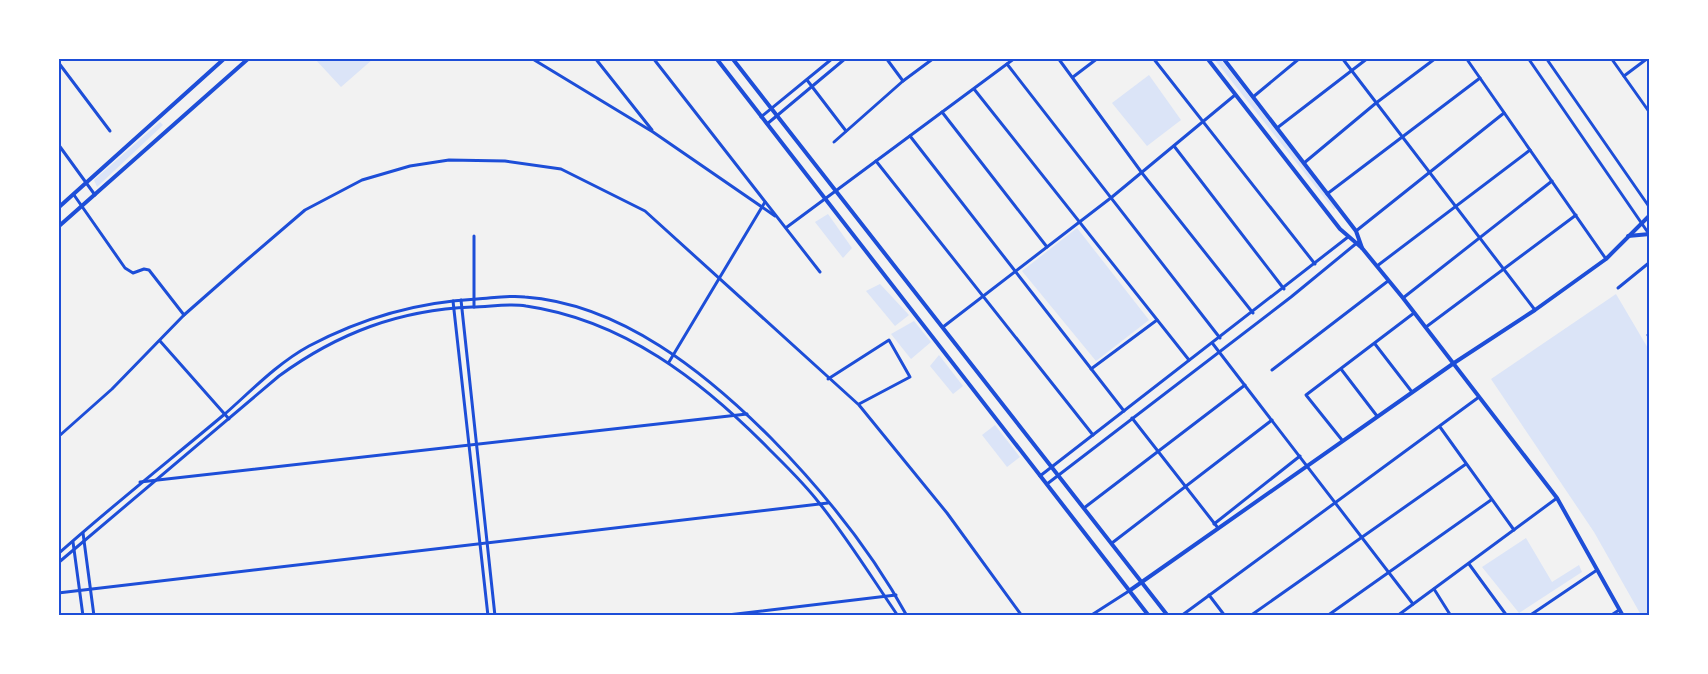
<svg xmlns="http://www.w3.org/2000/svg" width="1708" height="674" viewBox="0 0 1708 674" font-family="Ubuntu,sans-serif">
  <style>
    .green { fill: #dbe4f7 }
    .lines { fill: none; stroke-linecap: round; stroke-linejoin: round }
    .minor { stroke: #1d4ed8; stroke-width: 3 }
    .tertiary { stroke: #1d4ed8; stroke-width: 4 }
    .neatline { fill: none; stroke: #1d4ed8; stroke-width: 2 }
  </style>
  <rect width="100%" height="100%" fill="#f2f2f2"/>
  <g class="green">
    <polygon points="315,59 373,59 341,87"/>
    <polygon points="1214,59 1220,59 1226,66 1336,208 1334,210"/>
    <polygon points="1149,75 1181,120 1147,146 1112,103"/>
    <polygon points="160,122 163,125 97,187 94,180"/>
    <polygon points="828,214 852,248 843,258 815,222"/>
    <polygon points="1077,228 1149,320 1096,361 1022,271"/>
    <polygon points="880,284 909,315 895,326 866,291"/>
    <polygon points="1616,294 1649,350 1649,615 1641,615 1594,532 1491,379"/>
    <polygon points="914,321 931,342 911,359 891,334"/>
    <polygon points="939,355 963,386 953,394 930,366"/>
    <polygon points="995,425 1020,457 1007,467 982,435"/>
    <polygon points="1526,538 1552,582 1579,565 1582,572 1519,613 1482,567"/>
  </g>
  <g class="lines">
    <g class="minor">
      <polyline points="531,58 653,132 775,216"/>
      <polyline points="595,58 652,130"/>
      <polyline points="653,58 820,272"/>
      <polyline points="886,58 903,81"/>
      <polyline points="1058,58 1142,173 1253,313"/>
      <polyline points="1153,58 1315,264"/>
      <polyline points="1342,58 1535,310"/>
      <polyline points="1466,58 1606,259"/>
      <polyline points="1528,58 1649,234"/>
      <polyline points="1546,58 1650,208"/>
      <polyline points="1611,58 1650,113"/>
      <polyline points="58,62 110,131"/>
      <polyline points="1007,64 1220,338"/>
      <polyline points="1624,76 1648,58"/>
      <polyline points="1073,77 1098,58"/>
      <polyline points="807,80 846,131"/>
      <polyline points="974,89 1189,360"/>
      <polyline points="1253,97 1300,58"/>
      <polyline points="942,112 1047,247"/>
      <polyline points="761,117 833,58"/>
      <polyline points="767,124 846,58"/>
      <polyline points="1277,128 1368,58"/>
      <polyline points="910,136 1124,411"/>
      <polyline points="834,142 903,81 934,58"/>
      <polyline points="58,144 95,195"/>
      <polyline points="1174,146 1284,289"/>
      <polyline points="876,161 1093,435"/>
      <polyline points="1304,163 1376,103 1436,58"/>
      <polyline points="1327,194 1480,78"/>
      <polyline points="74,195 125,268 133,273 144,269 149,270 184,315"/>
      <polyline points="787,227 1015,58"/>
      <polyline points="1356,231 1504,113"/>
      <polyline points="1377,266 1530,150"/>
      <polyline points="1618,288 1650,262"/>
      <polyline points="1403,298 1552,181"/>
      <polyline points="461,300 495,616"/>
      <polyline points="453,301 488,616"/>
      <polyline points="474,307 474,236"/>
      <polyline points="943,327 1112,197 1235,95"/>
      <polyline points="1426,327 1576,215"/>
      <polyline points="1648,335 1650,334"/>
      <polyline points="160,341 229,419"/>
      <polyline points="1213,344 1413,604"/>
      <polyline points="1375,344 1412,392"/>
      <polyline points="669,362 765,202"/>
      <polyline points="1091,369 1157,320"/>
      <polyline points="1341,369 1377,416"/>
      <polyline points="1272,370 1388,281"/>
      <polyline points="828,379 889,340 910,377 859,404"/>
      <polyline points="1132,418 1218,528"/>
      <polyline points="1440,427 1514,530"/>
      <polyline points="58,437 112,389 184,315 242,264 305,210 362,180 410,166 449,160 505,161 561,169 645,211 859,405 947,513 1022,616"/>
      <polyline points="1342,440 1306,395 1414,313"/>
      <polyline points="1040,476 1348,237"/>
      <polyline points="140,482 747,414"/>
      <polyline points="1047,484 1291,297 1358,242"/>
      <polyline points="1084,508 1245,385"/>
      <polyline points="1214,524 1300,456"/>
      <polyline points="83,533 94,616"/>
      <polyline points="73,542 83,616"/>
      <polyline points="1112,543 1272,420"/>
      <path d="M58 554C113 505 170 460 226 413 252 390 278 363 309 346 362 318 418 302 477 299 493 298 510 295 525 297 621 304 706 373 771 438 823 491 871 550 907 616"/>
      <path d="M58 563 279 376C338 333 399 310 472 307 489 307 509 303 526 306 623 320 701 380 768 448 786 466 805 484 820 504 848 539 872 578 898 616"/>
      <polyline points="1469,564 1507,616"/>
      <polyline points="1434,589 1451,616"/>
      <polyline points="58,593 828,503"/>
      <polyline points="1209,595 1225,616"/>
      <polyline points="719,616 896,595"/>
      <polyline points="1090,616 1129,591"/>
      <polyline points="1181,616 1479,397"/>
      <polyline points="1250,616 1466,464"/>
      <polyline points="1327,616 1491,500"/>
      <polyline points="1397,616 1557,498"/>
      <polyline points="1529,616 1597,570"/>
      <polyline points="1610,616 1619,610"/>
    </g>
    <g class="tertiary">
      <polyline points="716,58 1149,616"/>
      <polyline points="732,58 1168,616"/>
      <polyline points="1207,58 1340,229 1362,248 1403,298 1557,498 1623,616"/>
      <polyline points="1223,58 1356,231 1362,248"/>
      <polyline points="58,208 225,58"/>
      <polyline points="58,227 249,58"/>
      <polyline points="1628,236 1650,234"/>
      <polyline points="1129,591 1454,363 1535,310 1606,259 1650,215"/>
    </g>
  </g>
  <rect width="1708" height="674" fill="none" stroke="#ffffff" stroke-width="120"/>
  <rect x="60" y="60" width="1588" height="554" class="neatline"/>
</svg>
